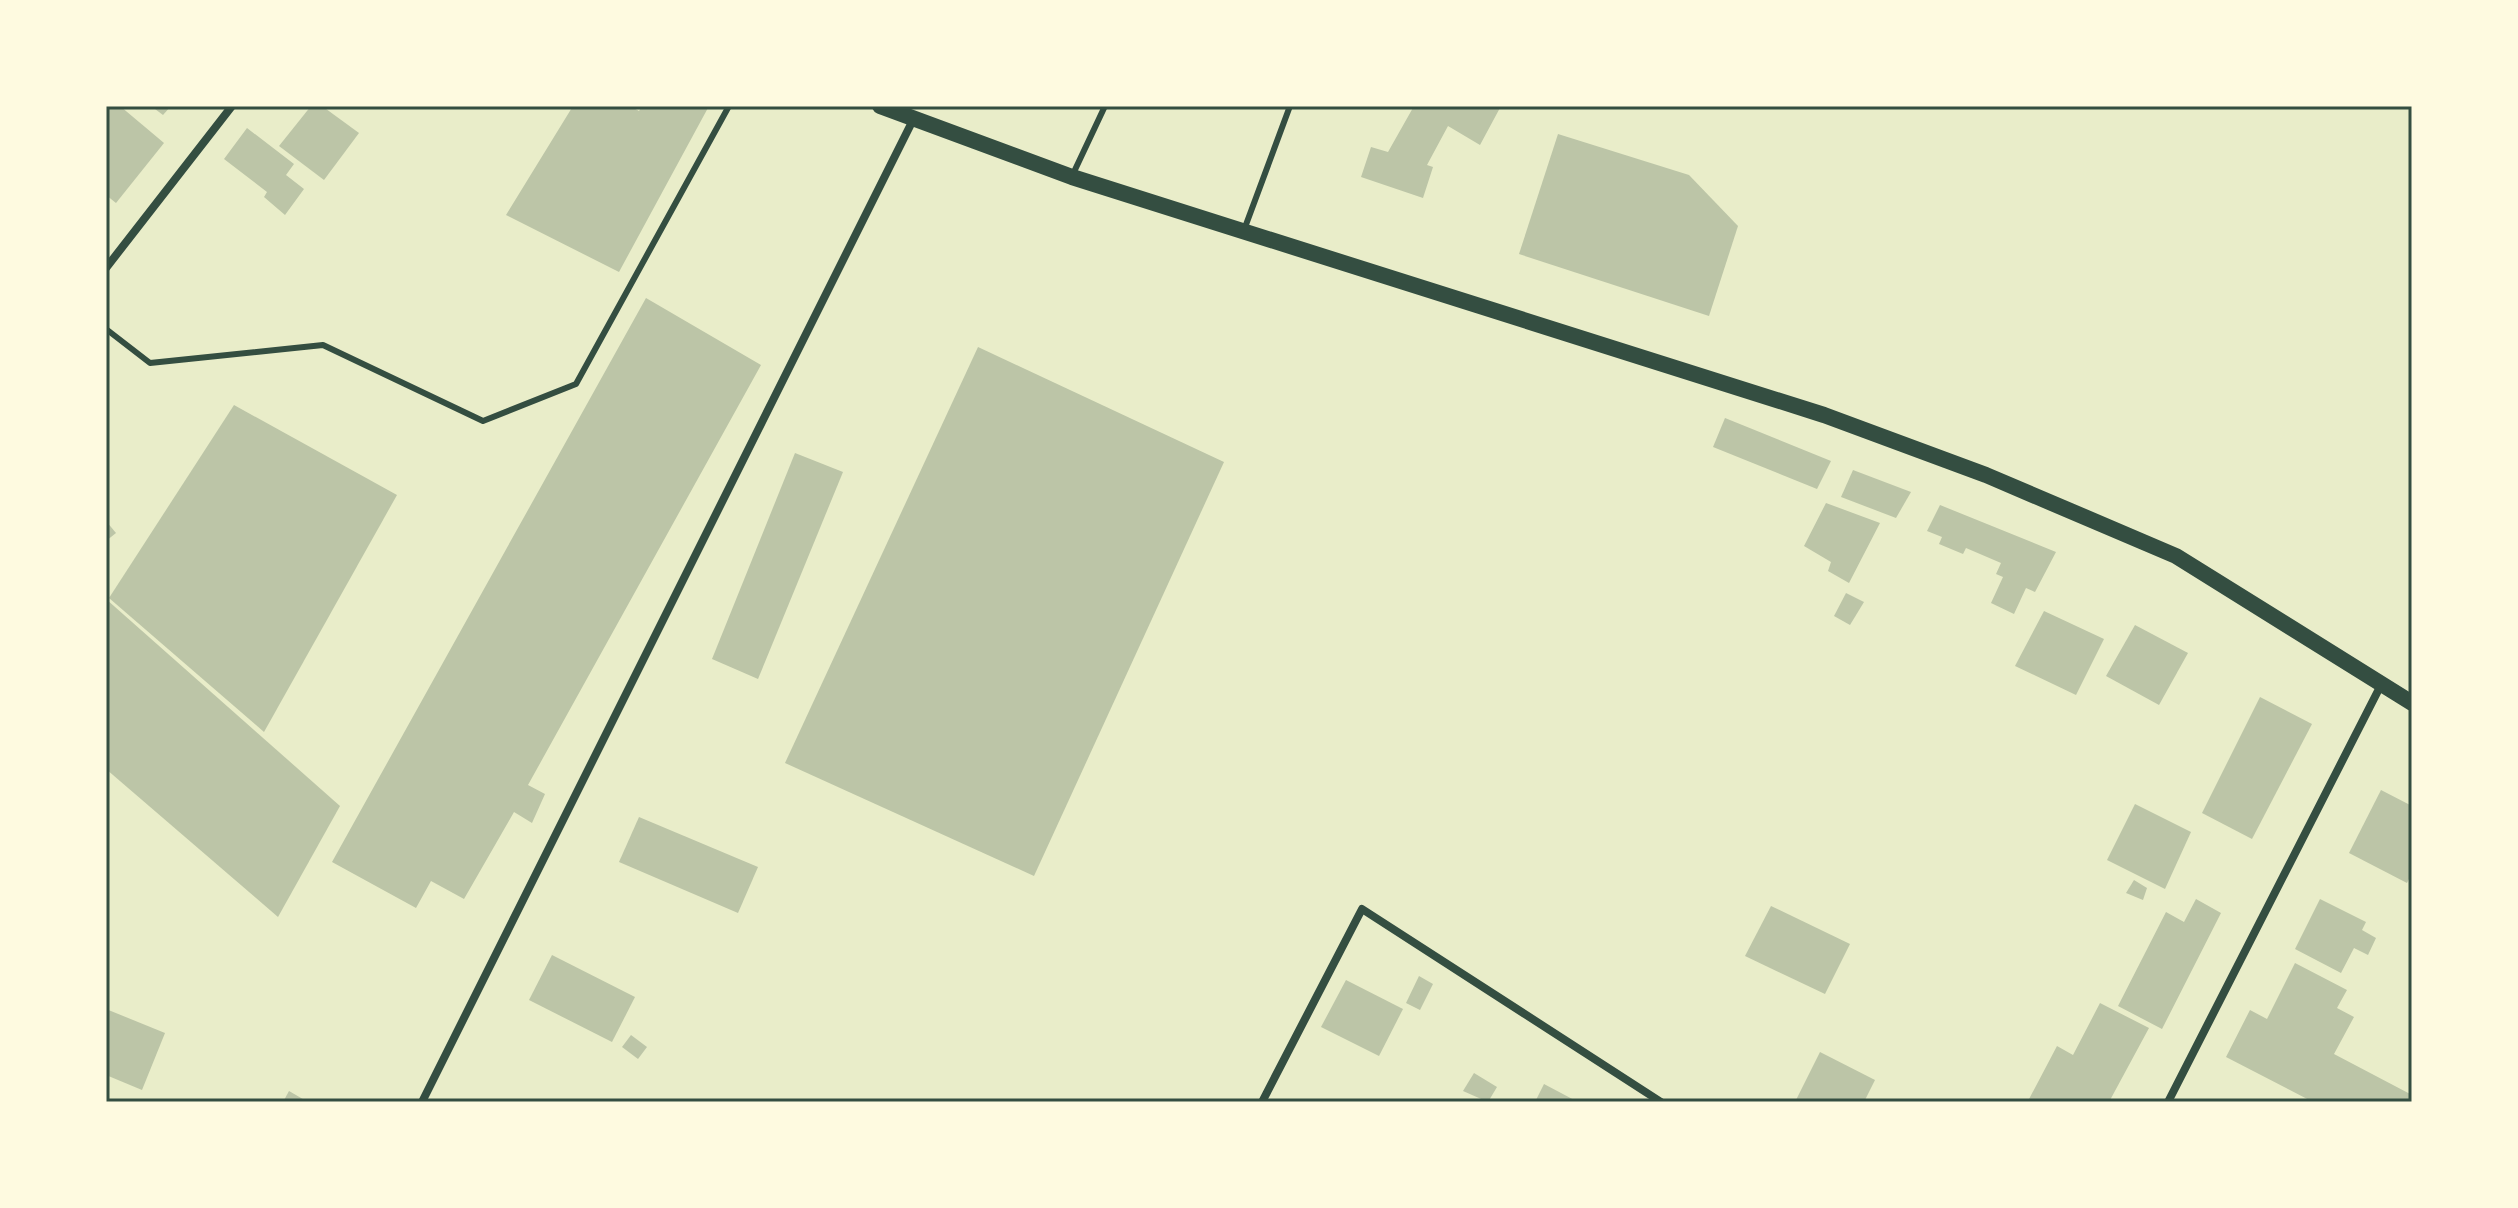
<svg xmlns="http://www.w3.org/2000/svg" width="2518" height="1208" viewBox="0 0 2518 1208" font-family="'Fira Sans Condensed',sans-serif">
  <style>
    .building { fill: #bcc5a7 }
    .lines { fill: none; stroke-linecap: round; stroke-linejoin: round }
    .service { stroke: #344e41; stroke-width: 6 }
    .minor { stroke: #344e41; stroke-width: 8 }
    .secondary { stroke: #344e41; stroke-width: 16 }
    .neatline { fill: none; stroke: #344e41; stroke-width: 3 }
  </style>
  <rect width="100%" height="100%" fill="#e9edc9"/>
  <g class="building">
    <polygon points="110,106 120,106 164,143 116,203 106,195 106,111"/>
    <polygon points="151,106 171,106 163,115"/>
    <polygon points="311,106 322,106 359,133 324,180 279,146"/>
    <polygon points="573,106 630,106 639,111 642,106 709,106 619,272 506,215"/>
    <polygon points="1414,106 1501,106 1480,145 1448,126 1427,165 1433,167 1423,198 1361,177 1371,147 1388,152"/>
    <polygon points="247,128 294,164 286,175 304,189 285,215 264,197 267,192 224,159"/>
    <polygon points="1558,134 1689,175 1738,226 1709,316 1519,254"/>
    <polygon points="646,298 761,365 528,785 545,794 532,823 514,812 464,899 431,881 416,908 332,862"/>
    <polygon points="978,347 1224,462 1034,876 785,763"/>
    <polygon points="234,405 397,495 264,732 109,598"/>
    <polygon points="1725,418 1831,461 1817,489 1713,447"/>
    <polygon points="795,453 843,472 758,679 712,659"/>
    <polygon points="1853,470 1911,492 1896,518 1841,497"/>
    <polygon points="1826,503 1880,523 1849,583 1828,571 1831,562 1804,546"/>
    <polygon points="1940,505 2056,552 2035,592 2026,588 2014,614 1991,603 2003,577 1996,574 2001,563 1966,548 1963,554 1939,544 1942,537 1927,531"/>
    <polygon points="106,521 116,533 106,541"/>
    <polygon points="1846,593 1864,602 1850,625 1834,616"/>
    <polygon points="106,599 340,806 278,917 106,769"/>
    <polygon points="2044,611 2104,639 2076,695 2015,666"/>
    <polygon points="2135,625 2188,653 2159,705 2106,676"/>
    <polygon points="2260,697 2312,724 2252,839 2202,813"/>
    <polygon points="2381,790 2412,806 2412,873 2407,883 2349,853"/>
    <polygon points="2135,804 2191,832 2165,889 2107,860"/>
    <polygon points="639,817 758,867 738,913 619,862"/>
    <polygon points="2134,880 2147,888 2143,900 2126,893"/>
    <polygon points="2196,899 2221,913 2162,1029 2118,1006 2166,912 2184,922"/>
    <polygon points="2320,899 2366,922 2362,930 2376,938 2368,955 2354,948 2341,973 2295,949"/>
    <polygon points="1771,906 1850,944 1825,994 1745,956"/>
    <polygon points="552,955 635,997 612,1042 529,1000"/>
    <polygon points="2295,963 2347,990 2337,1008 2354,1017 2334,1054 2412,1095 2412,1102 2313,1102 2226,1057 2250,1010 2267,1019"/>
    <polygon points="1419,976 1433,984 1420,1010 1406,1003"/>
    <polygon points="1346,980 1403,1009 1379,1056 1321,1027"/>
    <polygon points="2100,1003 2149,1028 2109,1102 2028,1101 2057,1046 2073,1055"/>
    <polygon points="106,1009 165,1033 142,1090 106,1075"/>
    <polygon points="631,1035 647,1047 638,1059 622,1047"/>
    <polygon points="1820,1052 1875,1080 1864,1102 1795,1102"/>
    <polygon points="1474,1073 1497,1087 1488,1102 1463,1091"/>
    <polygon points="1544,1084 1578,1102 1535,1102"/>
    <polygon points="289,1091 308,1102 283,1102"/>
  </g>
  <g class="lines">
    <g class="service">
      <polyline points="1073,174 1105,106"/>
      <polyline points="1244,230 1290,106"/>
      <polyline points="106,329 150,363 323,345 483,421 576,384 729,106"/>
    </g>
    <g class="minor">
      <polyline points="106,268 232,106"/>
      <polyline points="422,1102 913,120"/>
      <polyline points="1262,1102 1362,909 1661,1102"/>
      <polyline points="2168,1102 2382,683"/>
    </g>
    <polyline class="secondary" points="880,106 1072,177 1824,415 1986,475 2176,556 2412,703"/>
  </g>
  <rect width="2518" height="1208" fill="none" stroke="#fefae0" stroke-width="216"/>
  <rect x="108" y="108" width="2302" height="992" class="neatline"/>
</svg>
